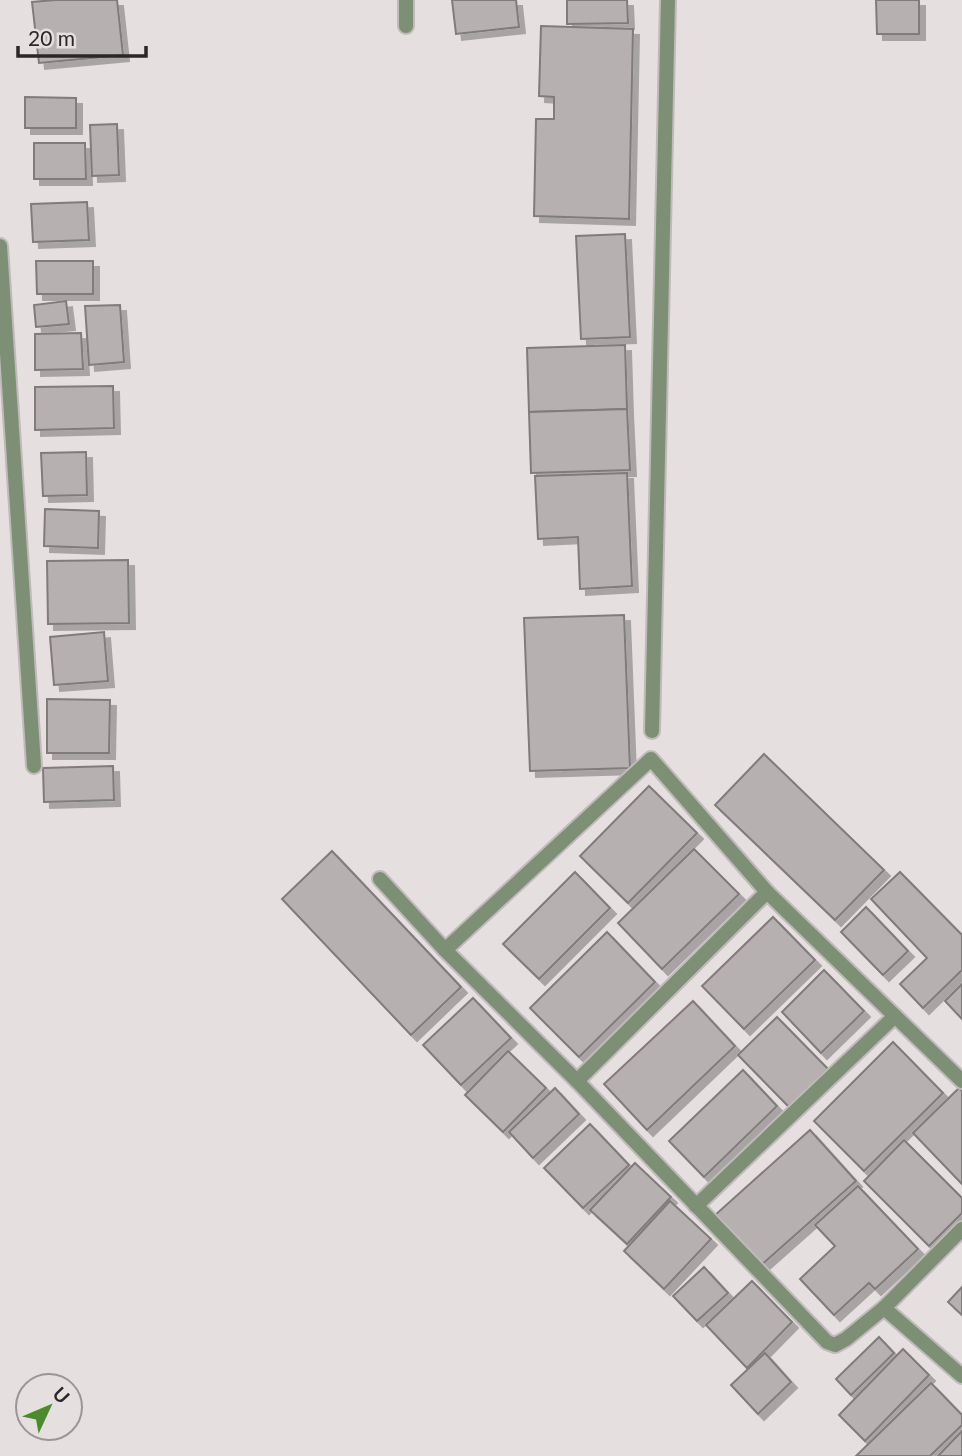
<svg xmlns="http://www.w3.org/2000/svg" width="962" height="1456" viewBox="0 0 962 1456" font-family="Lato,sans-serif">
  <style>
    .building { fill: #b7b0b1; stroke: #817b7c; stroke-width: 2; filter: url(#shadow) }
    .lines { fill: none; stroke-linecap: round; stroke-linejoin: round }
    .street-casing { stroke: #c0babb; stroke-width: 18 }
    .street { stroke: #7d9075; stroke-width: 14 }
  </style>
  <defs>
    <filter id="shadow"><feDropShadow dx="6" dy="6" stdDeviation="0" flood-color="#0004"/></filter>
  </defs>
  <rect width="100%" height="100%" fill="#e6dfe0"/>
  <g class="building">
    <polygon points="55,0 117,0 123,55 39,63 32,2"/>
    <polygon points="452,0 516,0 519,27 456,34"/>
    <polygon points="567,0 627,0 628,23 567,24"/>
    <polygon points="876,0 919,0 919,34 877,34"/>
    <polygon points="541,26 633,29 629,219 534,216 536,119 554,119 554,97 539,96"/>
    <polygon points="25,97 76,98 76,128 25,128"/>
    <polygon points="117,124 119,175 92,176 90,125"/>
    <polygon points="34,143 85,143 86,179 34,179"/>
    <polygon points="87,202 89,240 33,242 31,204"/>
    <polygon points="625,234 630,337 581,339 576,236"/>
    <polygon points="36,261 93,261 93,294 37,294"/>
    <polygon points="66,301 69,324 36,327 34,305"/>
    <polygon points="120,305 124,362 89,365 85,306"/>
    <polygon points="81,333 83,369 35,370 35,334"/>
    <polygon points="625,345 627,409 529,412 527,348"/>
    <polygon points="113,386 114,428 35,430 35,387"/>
    <polygon points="627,409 630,470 531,473 529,412"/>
    <polygon points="86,452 87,495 43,496 41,453"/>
    <polygon points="627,473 632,586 580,589 578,537 538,539 535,476"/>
    <polygon points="45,509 99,511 98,548 44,546"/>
    <polygon points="128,560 129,623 48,624 47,561"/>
    <polygon points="624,615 630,768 530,771 524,618"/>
    <polygon points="104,632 108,681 54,685 50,637"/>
    <polygon points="47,699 110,700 109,753 47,753"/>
    <polygon points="764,754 884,870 835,920 715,805"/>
    <polygon points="113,766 114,800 44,802 43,768"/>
    <polygon points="649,786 697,833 628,903 580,856"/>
    <polygon points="694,849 739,894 662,969 618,923"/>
    <polygon points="332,851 461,987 411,1035 282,899"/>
    <polygon points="575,872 610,908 539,979 503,944"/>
    <polygon points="900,872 962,935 962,970 923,1008 900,984 927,958 871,899"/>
    <polygon points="866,907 908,951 883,975 841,932"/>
    <polygon points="773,917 815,960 744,1029 702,986"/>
    <polygon points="607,932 655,982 579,1057 530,1008"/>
    <polygon points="824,970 864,1011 821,1053 782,1012"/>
    <polygon points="962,984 962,1019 945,1001"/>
    <polygon points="473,998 511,1038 461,1085 423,1045"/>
    <polygon points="693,1001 735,1046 647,1130 604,1084"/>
    <polygon points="777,1017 828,1069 789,1107 738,1055"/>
    <polygon points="893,1042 943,1093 864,1171 814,1121"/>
    <polygon points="508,1051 546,1088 503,1132 465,1095"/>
    <polygon points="743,1070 777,1106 704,1177 669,1141"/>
    <polygon points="555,1088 579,1114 533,1158 509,1132"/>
    <polygon points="959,1088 962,1091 962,1184 913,1133"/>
    <polygon points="590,1124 629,1165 583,1208 544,1168"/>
    <polygon points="810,1130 856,1181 759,1267 714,1216"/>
    <polygon points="904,1140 962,1198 962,1213 929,1246 864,1181"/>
    <polygon points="635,1163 671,1197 627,1244 590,1210"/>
    <polygon points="858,1186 918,1249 875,1289 869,1283 834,1315 800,1279 835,1246 815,1225"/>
    <polygon points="670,1201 711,1239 664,1289 624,1251"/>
    <polygon points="704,1267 728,1293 697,1321 673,1296"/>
    <polygon points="752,1281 792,1322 747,1368 706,1325"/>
    <polygon points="962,1287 962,1315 948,1302"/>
    <polygon points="879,1337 894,1353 851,1395 836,1379"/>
    <polygon points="903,1349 929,1375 865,1441 839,1415"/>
    <polygon points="765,1353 791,1382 758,1414 731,1385"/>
    <polygon points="931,1383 962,1415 962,1425 930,1456 856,1456"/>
    <polygon points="962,1431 962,1456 938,1456"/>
  </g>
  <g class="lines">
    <g class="street-casing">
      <g id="street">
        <polyline points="406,0 406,26"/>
        <polyline points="0,246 34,766"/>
        <polyline points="652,731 668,0"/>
        <polyline points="380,879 445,950 577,1081 827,1342 835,1345 846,1339 884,1308 962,1376"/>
        <polyline points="445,950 651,759 767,892 962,1081"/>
        <polyline points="577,1081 767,892"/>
        <polyline points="696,1206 895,1016"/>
        <polyline points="884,1308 962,1229"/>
      </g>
    </g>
    <use href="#street" class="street"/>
  </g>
  <g transform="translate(49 1407) rotate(46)"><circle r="33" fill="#e6dfe0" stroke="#9b9596" stroke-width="2"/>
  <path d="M0-5L12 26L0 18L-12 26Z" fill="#4c8b2c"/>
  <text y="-10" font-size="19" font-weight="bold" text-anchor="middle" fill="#2a2728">U</text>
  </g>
  <path d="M18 46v10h128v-10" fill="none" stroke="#2a2728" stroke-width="3.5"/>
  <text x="28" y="46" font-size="21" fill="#2a2728" stroke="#e6dfe0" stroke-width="5" paint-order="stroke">20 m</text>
</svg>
